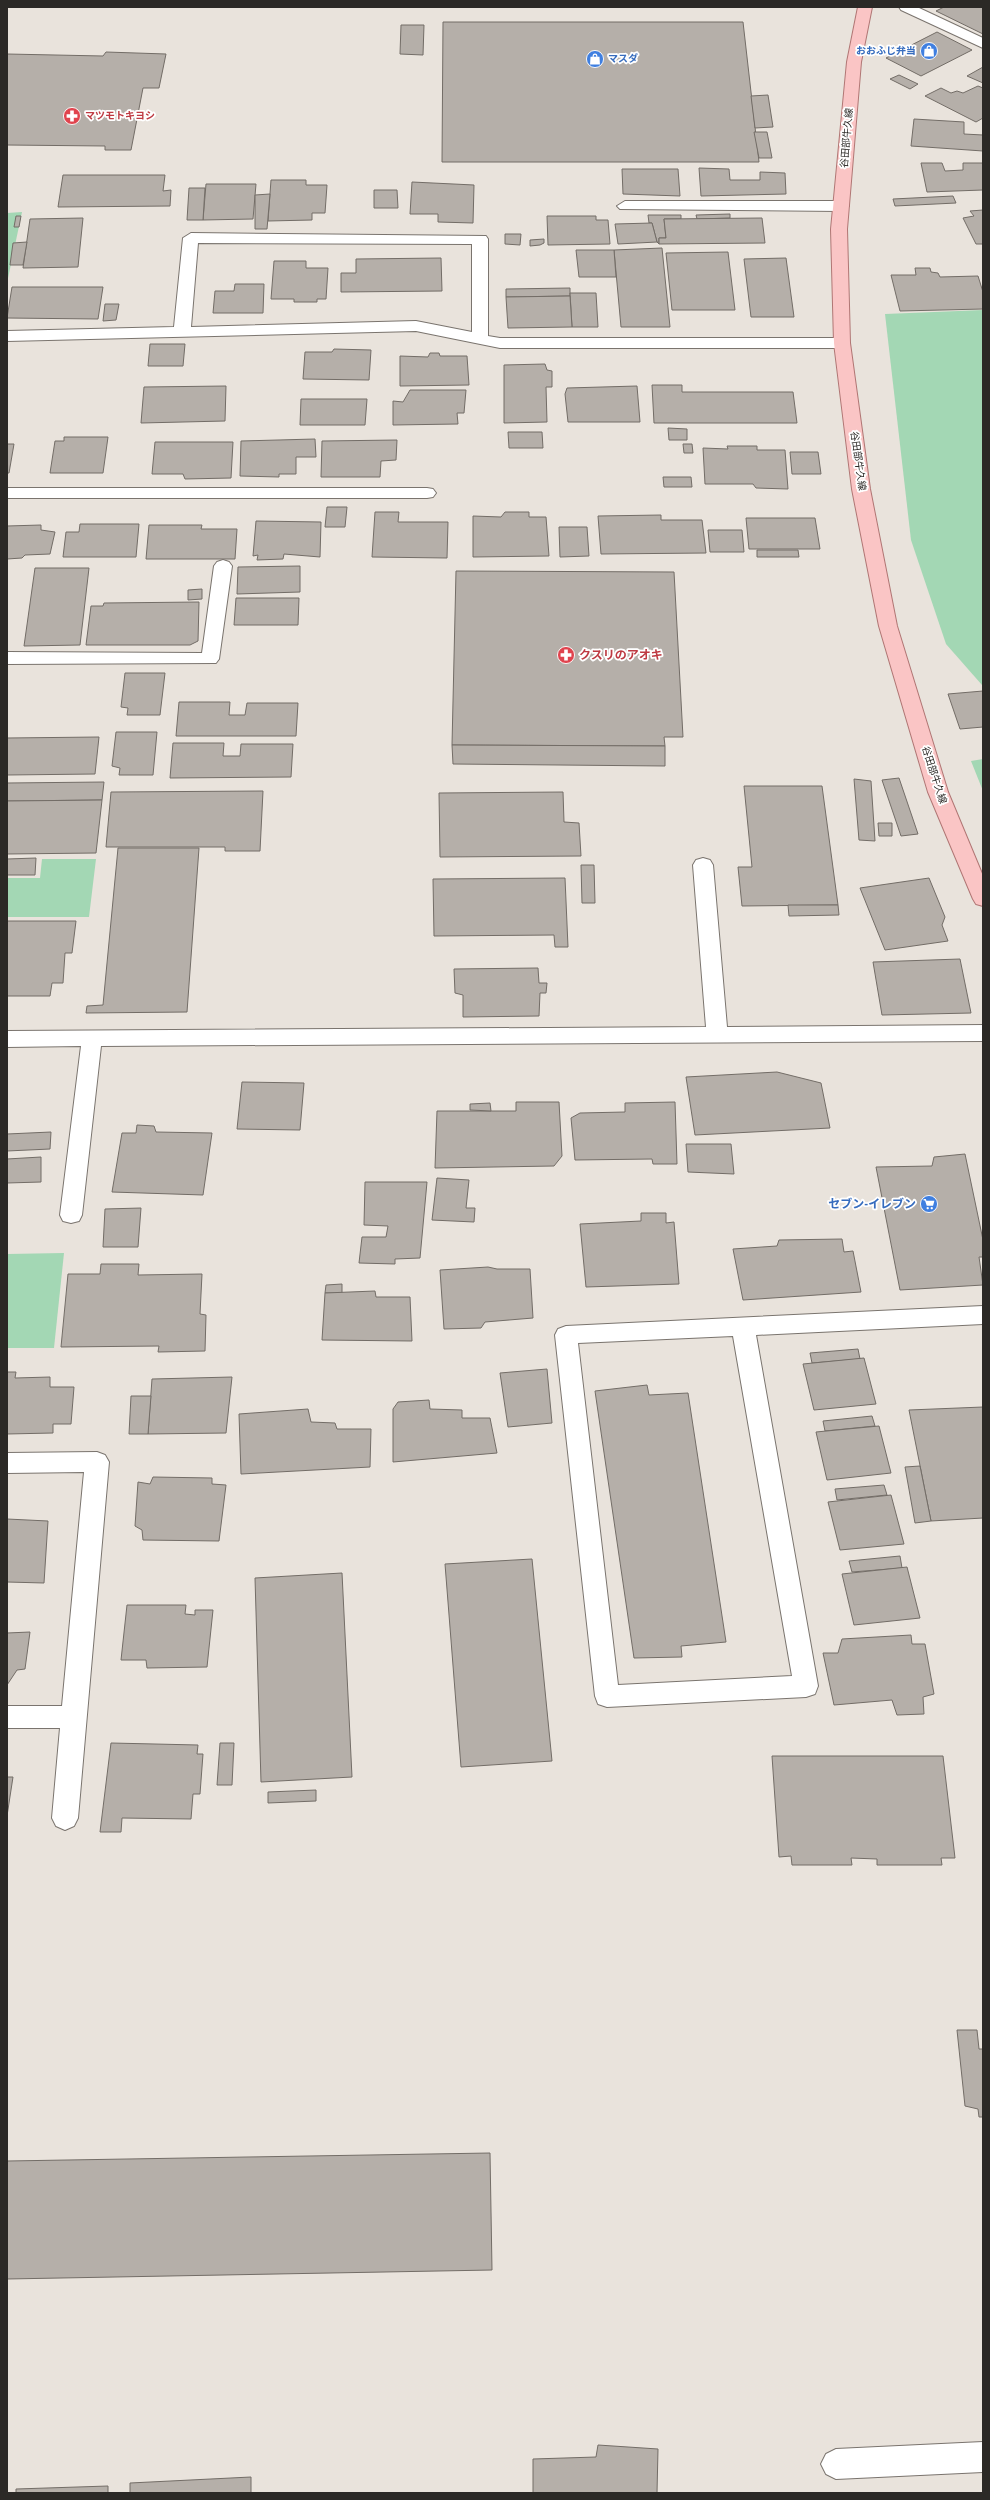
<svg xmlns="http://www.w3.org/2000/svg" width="990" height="2500" viewBox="0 0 990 2500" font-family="'Zilla Slab','Noto Sans JP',serif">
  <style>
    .green { fill: #a3d7b4 }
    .building { fill: #b5afa9; stroke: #736d67 }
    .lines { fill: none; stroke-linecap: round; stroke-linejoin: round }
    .minor-casing { stroke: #7a746e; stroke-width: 2 }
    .major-casing { stroke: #b07674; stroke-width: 2 }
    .minor { fill: #fff; fill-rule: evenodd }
    .major { fill: #fac5c5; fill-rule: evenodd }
    .labels { text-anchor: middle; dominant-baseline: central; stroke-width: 3.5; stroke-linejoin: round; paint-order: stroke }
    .far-shop-label { font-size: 10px; font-weight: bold; fill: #366cbe; stroke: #fff; text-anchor: end }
    .far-health-label { font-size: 10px; font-weight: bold; fill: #be3a42; stroke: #fff; text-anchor: start }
    .far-street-label { font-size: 10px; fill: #2b2926; stroke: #fff }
    .health-label { font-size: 12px; font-weight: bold; fill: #be3a42; stroke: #fff; text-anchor: start }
    .shop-label { font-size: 12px; font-weight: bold; fill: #366cbe; stroke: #fff; text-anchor: end }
  </style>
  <rect width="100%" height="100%" fill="#e9e3dc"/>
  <g class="green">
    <polygon points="22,212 7,283 7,213"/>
    <polygon points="983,310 983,684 982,685 946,644 911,540 885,314"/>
    <polygon points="983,759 983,791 971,761"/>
    <polygon points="42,859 96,859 89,917 7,917 7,878 40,878"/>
    <polygon points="64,1253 54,1348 7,1348 7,1254"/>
  </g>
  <g class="building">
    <polygon points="944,7 983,7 983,34 936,11"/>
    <polygon points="443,22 743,22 759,162 442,162"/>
    <polygon points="401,25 424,25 423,55 400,54"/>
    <polygon points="937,32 972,50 921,76 886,58"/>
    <polygon points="106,52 166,54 159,88 143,88 131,150 105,150 105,146 7,145 7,54 103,56"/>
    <polygon points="983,67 983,83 967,76"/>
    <polygon points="899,75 918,84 910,89 890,79"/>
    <polygon points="978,86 983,88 983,118 976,122 925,96 941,88 951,93 957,91 963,93"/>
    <polygon points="768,95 773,127 755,128 751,96"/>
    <polygon points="914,119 964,122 964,134 983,135 983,151 911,146"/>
    <polygon points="754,132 767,132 772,158 759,158"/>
    <polygon points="921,163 942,163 945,171 963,170 963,163 983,163 983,190 927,192"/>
    <polygon points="699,168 729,169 730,180 760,180 760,172 785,173 786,194 701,196"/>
    <polygon points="622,169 678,169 680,196 623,194"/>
    <polygon points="63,175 165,175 163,191 171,190 170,206 58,207"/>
    <polygon points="271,180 306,180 306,185 327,185 325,213 312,213 312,220 268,221"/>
    <polygon points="412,182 474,185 473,223 438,222 438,214 410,214"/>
    <polygon points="206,184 256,184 253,219 203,220"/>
    <polygon points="189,188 205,188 203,220 187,220"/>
    <polygon points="374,190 397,190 398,208 374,208"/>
    <polygon points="270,194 267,229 255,229 255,195"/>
    <polygon points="953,196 956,203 895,206 893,199"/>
    <polygon points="983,210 983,244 976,244 963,218 974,216 970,211"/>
    <polygon points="730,214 730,218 697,219 696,215"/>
    <polygon points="648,215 681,215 681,219 664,219 666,238 659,238 659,244 657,242 652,223 649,223"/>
    <polygon points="16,216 21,216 19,227 14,227"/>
    <polygon points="547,216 596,216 596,220 608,220 610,244 548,245"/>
    <polygon points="83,218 78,267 23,268 30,219"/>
    <polygon points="762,218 765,243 659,244 659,238 666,238 664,219"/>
    <polygon points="652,223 657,242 618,244 615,224"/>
    <polygon points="505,234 521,234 520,245 505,244"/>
    <polygon points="544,239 544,243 540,245 530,246 530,240"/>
    <polygon points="27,242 23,265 10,265 13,243"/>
    <polygon points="662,248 670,327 621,327 614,250"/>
    <polygon points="576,250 614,250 616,277 579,277"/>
    <polygon points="728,252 735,310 672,310 666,253"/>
    <polygon points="441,258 442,291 341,292 341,273 356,273 356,259"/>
    <polygon points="786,258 794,317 751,317 744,259"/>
    <polygon points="274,261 306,261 306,268 328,268 326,299 317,299 317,302 294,302 294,299 271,299"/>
    <polygon points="915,268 930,268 931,272 938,273 940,277 978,276 983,292 983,309 900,311 891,275 916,275"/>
    <polygon points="235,284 264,284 263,313 213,313 215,291 234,291"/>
    <polygon points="12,287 103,287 98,319 7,318"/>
    <polygon points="570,288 570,296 506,297 506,289"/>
    <polygon points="570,293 596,293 598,327 572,327"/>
    <polygon points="570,296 572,327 508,328 506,297"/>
    <polygon points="105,304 119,304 116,320 103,321"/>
    <polygon points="150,344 185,344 183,366 148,366"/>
    <polygon points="334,349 371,350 369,380 303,379 305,352 332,352"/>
    <polygon points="430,353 439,353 440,356 467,356 469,385 400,386 400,356 428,357"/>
    <polygon points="545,364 547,370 552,371 552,387 546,387 547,422 504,423 504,365"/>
    <polygon points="652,385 682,385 682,392 793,392 797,423 654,423"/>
    <polygon points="226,386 225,421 141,423 144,387"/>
    <polygon points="637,386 640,422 568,422 565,394 567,388"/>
    <polygon points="410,390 466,390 464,413 457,413 458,424 393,425 393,401 403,402"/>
    <polygon points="301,399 367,399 365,425 300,425"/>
    <polygon points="668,428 687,429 687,440 669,440"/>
    <polygon points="508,432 542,432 543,448 509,448"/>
    <polygon points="64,437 108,437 103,473 50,473 55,441 64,441"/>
    <polygon points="315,439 316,457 296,457 296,474 279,474 279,477 240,476 241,441"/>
    <polygon points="397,440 396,460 381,461 380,477 321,477 322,441"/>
    <polygon points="155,442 233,442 231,478 185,479 183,474 152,474"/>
    <polygon points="7,444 14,444 9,473 7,473"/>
    <polygon points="683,444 692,444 693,453 684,453"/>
    <polygon points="727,446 757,446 757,450 785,450 788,489 756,488 753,484 705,484 703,448 728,449"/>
    <polygon points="790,452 818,452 821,474 792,474"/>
    <polygon points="663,477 691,477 692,487 664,487"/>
    <polygon points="327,507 347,507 345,527 325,527"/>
    <polygon points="375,512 399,512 398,522 448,522 447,558 372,557"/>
    <polygon points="505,512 529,512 529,517 546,517 549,556 473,557 473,516 501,517"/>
    <polygon points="661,515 661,520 702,520 706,553 601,554 598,516"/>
    <polygon points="746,518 815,518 820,549 749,549"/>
    <polygon points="256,521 321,522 320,557 284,554 283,559 257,560 258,555 253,556"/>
    <polygon points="80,524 139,524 136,557 63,557 66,532 79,532"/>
    <polygon points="41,525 41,530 55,532 50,554 25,555 22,558 7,559 7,526"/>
    <polygon points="149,525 202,525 201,529 237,529 235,559 146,559"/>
    <polygon points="559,527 587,527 589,556 560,557"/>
    <polygon points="708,530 742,530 744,552 710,552"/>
    <polygon points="757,550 798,550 799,557 757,557"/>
    <polygon points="300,566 300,592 237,594 238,567"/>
    <polygon points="35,568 89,568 80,645 24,646"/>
    <polygon points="456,571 674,572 683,737 664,737 665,746 452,745"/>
    <polygon points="202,589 202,599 188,600 188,590"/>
    <polygon points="236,598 299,598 298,625 234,625"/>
    <polygon points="199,602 198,641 190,645 86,645 91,606 103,606 104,603"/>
    <polygon points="125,673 165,673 160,715 127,715 128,708 121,707"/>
    <polygon points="983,691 983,727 960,729 948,694"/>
    <polygon points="179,702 230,702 229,715 245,715 247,703 298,703 296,736 176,736"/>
    <polygon points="116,732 157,732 153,775 119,775 120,768 112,766"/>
    <polygon points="99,737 95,774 7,775 7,738"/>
    <polygon points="173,743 224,743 223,756 240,756 241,744 293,744 291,777 170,778"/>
    <polygon points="452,745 665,746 665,766 453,764"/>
    <polygon points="899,778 918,834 901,836 882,780"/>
    <polygon points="854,779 871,781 875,841 859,840"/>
    <polygon points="104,782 102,800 7,801 7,783"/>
    <polygon points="744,786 822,786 838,905 742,906 738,867 752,867"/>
    <polygon points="263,791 260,851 225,851 225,847 106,847 111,792"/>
    <polygon points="563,792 564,822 579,823 581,856 440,857 439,793"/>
    <polygon points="102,800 96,853 7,854 7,801"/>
    <polygon points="878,823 892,823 892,836 879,836"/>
    <polygon points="118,848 199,848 187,1012 86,1013 87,1006 103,1005"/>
    <polygon points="36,858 35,875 7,875 7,859"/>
    <polygon points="581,865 594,865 595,903 582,903"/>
    <polygon points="565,878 568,947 555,947 554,935 434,936 433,879"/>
    <polygon points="929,878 945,917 942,925 948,941 885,950 860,888"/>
    <polygon points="788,905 838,905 839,915 789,916"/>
    <polygon points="7,921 76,921 72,953 65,953 63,983 52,983 50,996 7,996"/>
    <polygon points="960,959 971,1013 882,1015 873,962"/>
    <polygon points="538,968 539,983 547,983 546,993 540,993 539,1016 463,1017 463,995 455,993 454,969"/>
    <polygon points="777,1072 821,1083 830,1128 695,1135 686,1077"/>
    <polygon points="242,1082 304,1083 300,1130 237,1129"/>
    <polygon points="516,1102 559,1102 562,1156 554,1166 435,1168 437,1111 516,1111"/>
    <polygon points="675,1102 677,1164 653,1164 652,1159 575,1160 571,1118 580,1113 625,1112 625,1103"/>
    <polygon points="490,1103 491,1111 470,1110 470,1104"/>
    <polygon points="137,1125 154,1126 156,1132 212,1133 203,1195 112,1192 122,1133 136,1133"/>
    <polygon points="51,1132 50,1149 7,1151 7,1134"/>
    <polygon points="686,1144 731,1144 734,1174 688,1172"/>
    <polygon points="965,1154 983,1240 983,1257 979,1257 983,1285 900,1290 876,1167 932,1166 934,1157"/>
    <polygon points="41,1157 41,1182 7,1183 7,1159"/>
    <polygon points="437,1178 469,1180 466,1208 475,1208 474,1222 432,1220"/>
    <polygon points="365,1182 427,1182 420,1258 395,1259 395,1264 359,1263 362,1237 386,1237 388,1226 364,1225"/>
    <polygon points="141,1208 138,1247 103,1247 105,1209"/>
    <polygon points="641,1213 666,1213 666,1223 674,1222 679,1284 586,1287 580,1224 641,1221"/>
    <polygon points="842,1239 844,1252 853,1251 861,1292 743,1300 733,1249 777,1246 779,1240"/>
    <polygon points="101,1264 139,1264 138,1275 202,1274 200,1314 206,1315 205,1351 158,1352 159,1346 61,1347 68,1274 100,1274"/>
    <polygon points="488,1267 497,1269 530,1269 533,1318 485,1322 481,1328 444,1329 440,1270"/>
    <polygon points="342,1284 342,1293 325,1293 326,1285"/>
    <polygon points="375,1291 376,1297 410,1297 412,1341 322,1340 325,1293"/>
    <polygon points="858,1349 860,1359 812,1363 810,1353"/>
    <polygon points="864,1358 876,1404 814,1410 803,1364"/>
    <polygon points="547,1369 552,1423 508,1427 500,1373"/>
    <polygon points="7,1372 16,1372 15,1378 50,1377 50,1387 74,1387 71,1424 53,1424 53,1433 7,1434"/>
    <polygon points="232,1377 226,1433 148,1434 152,1379"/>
    <polygon points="647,1385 649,1395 688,1393 726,1642 681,1646 682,1657 634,1658 595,1391"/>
    <polygon points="131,1396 151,1396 148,1434 129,1434"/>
    <polygon points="429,1400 430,1409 462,1410 462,1418 490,1418 497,1453 393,1462 393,1409 398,1402"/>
    <polygon points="983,1407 983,1518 931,1521 909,1410"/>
    <polygon points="308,1409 311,1422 335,1423 337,1429 371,1429 370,1467 241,1474 239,1414"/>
    <polygon points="872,1416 875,1426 825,1431 823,1421"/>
    <polygon points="879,1426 891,1473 827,1480 816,1432"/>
    <polygon points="920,1466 931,1521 915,1523 905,1467"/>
    <polygon points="153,1477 212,1478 212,1484 226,1485 219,1541 143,1540 142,1530 135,1526 138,1482 150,1484"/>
    <polygon points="884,1485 887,1495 837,1500 835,1489"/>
    <polygon points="891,1495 904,1544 840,1550 828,1502"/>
    <polygon points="7,1519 48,1521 44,1583 7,1582"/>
    <polygon points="900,1556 902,1568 852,1572 849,1561"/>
    <polygon points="532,1559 552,1761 461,1767 445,1564"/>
    <polygon points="907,1567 920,1618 854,1625 842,1574"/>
    <polygon points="342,1573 352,1777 261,1782 255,1578"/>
    <polygon points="127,1605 186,1605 185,1614 195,1615 195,1610 213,1610 207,1667 147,1668 146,1660 121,1660"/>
    <polygon points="30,1632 25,1669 17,1670 7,1685 7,1633"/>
    <polygon points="911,1635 912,1644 925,1644 934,1694 923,1697 924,1714 897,1715 892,1700 834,1705 823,1653 838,1653 842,1639"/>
    <polygon points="111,1743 198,1745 197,1754 203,1754 200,1794 193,1794 191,1819 122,1818 121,1832 100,1832"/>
    <polygon points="220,1743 234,1743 232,1785 217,1785"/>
    <polygon points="772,1756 943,1756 955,1858 941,1858 942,1865 877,1865 877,1859 851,1858 852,1865 792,1865 791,1856 779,1857"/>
    <polygon points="7,1777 13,1777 7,1816"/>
    <polygon points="316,1790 316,1801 268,1803 268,1792"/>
    <polygon points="957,2030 977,2030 979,2049 983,2049 983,2117 979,2117 978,2109 965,2106"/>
    <polygon points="490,2153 492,2270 7,2279 7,2161"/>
    <polygon points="598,2445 658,2449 657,2493 533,2493 533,2459 596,2457"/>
    <polygon points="251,2477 251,2493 130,2493 130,2483"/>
    <polygon points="108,2486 108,2493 16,2493 16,2489"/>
  </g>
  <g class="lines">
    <g class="minor-casing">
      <g id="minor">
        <polygon points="899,7 917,7 983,38 983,48 901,10"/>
        <polygon points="625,201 841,201 849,206 841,211 620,209 617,206"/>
        <path d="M191 233 486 236 488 239V336L500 338H842L850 343 842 348H500L416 331 7 341V331L174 327 183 238ZM198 243 472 244V332L416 321 191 327Z"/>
        <polygon points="7,488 427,488 433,489 436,493 433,497 427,498 7,498"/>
        <polygon points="223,560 229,562 232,566 219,659 216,663 7,664 7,652 202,653 214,566 217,562"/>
        <polygon points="703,858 710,860 713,865 727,1027 983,1025 983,1041 101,1046 82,1215 79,1221 71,1223 63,1221 60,1215 81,1046 7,1047 7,1031 706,1027 693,865 696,860"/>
        <path d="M983 1306V1324L756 1335 818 1686 815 1694 806 1697 607 1707 598 1704 595 1696 555 1335 558 1329 566 1326ZM733 1336 792 1676 618 1685 578 1343Z"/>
        <polygon points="97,1452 105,1455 109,1462 78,1818 74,1826 65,1830 56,1826 52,1818 60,1728 7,1728 7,1706 62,1706 84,1472 7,1473 7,1453"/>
        <polygon points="983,2442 983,2472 836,2479 826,2474 821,2464 826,2454 836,2449"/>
      </g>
    </g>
    <g class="major-casing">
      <polygon id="major" points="858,7 872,7 861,62 847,229 850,343 870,489 897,626 948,792 983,876 983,906 976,904 973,899 928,792 879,626 852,489 834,343 831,229 847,62"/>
    </g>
    <use href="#minor" class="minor"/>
    <use href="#major" class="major"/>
  </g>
  <defs>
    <g id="shop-disc" transform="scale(0.9)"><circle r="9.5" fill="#3f7fe0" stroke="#fff"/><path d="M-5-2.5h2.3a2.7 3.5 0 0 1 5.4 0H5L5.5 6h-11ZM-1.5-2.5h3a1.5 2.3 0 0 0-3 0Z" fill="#fff"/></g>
    <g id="pharmacy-disc" transform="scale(0.9)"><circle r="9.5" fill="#e0444e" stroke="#fff"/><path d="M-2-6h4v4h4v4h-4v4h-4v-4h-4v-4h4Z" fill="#fff"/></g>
    <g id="supermarket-disc" transform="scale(0.9)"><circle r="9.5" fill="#3f7fe0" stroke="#fff"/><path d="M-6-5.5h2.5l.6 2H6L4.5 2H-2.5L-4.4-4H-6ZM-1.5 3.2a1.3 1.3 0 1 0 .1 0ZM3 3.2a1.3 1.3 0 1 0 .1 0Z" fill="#fff"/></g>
  </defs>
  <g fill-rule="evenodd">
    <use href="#shop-disc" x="929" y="51"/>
    <use href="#shop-disc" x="595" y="59"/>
    <use href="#pharmacy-disc" x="72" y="116"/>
    <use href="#pharmacy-disc" x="566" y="655"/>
    <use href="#supermarket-disc" x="929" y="1204"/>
  </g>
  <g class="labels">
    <g class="far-shop-label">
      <text x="916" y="51">おおふじ弁当</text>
      <text x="608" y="59" text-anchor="start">マスダ</text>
    </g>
    <g class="far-health-label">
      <text x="85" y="116">マツモトキヨシ</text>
    </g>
    <g class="far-street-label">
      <text transform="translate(847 138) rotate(-85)">谷田部牛久線</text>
      <text transform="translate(858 461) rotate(82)">谷田部牛久線</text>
      <text transform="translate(934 775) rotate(72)">谷田部牛久線</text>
    </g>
    <g class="health-label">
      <text x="579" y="655">クスリのアオキ</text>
    </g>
    <g class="shop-label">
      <text x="916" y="1204">セブン-イレブン</text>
    </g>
  </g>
  <rect width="990" height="2500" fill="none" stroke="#2b2926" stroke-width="16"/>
</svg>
